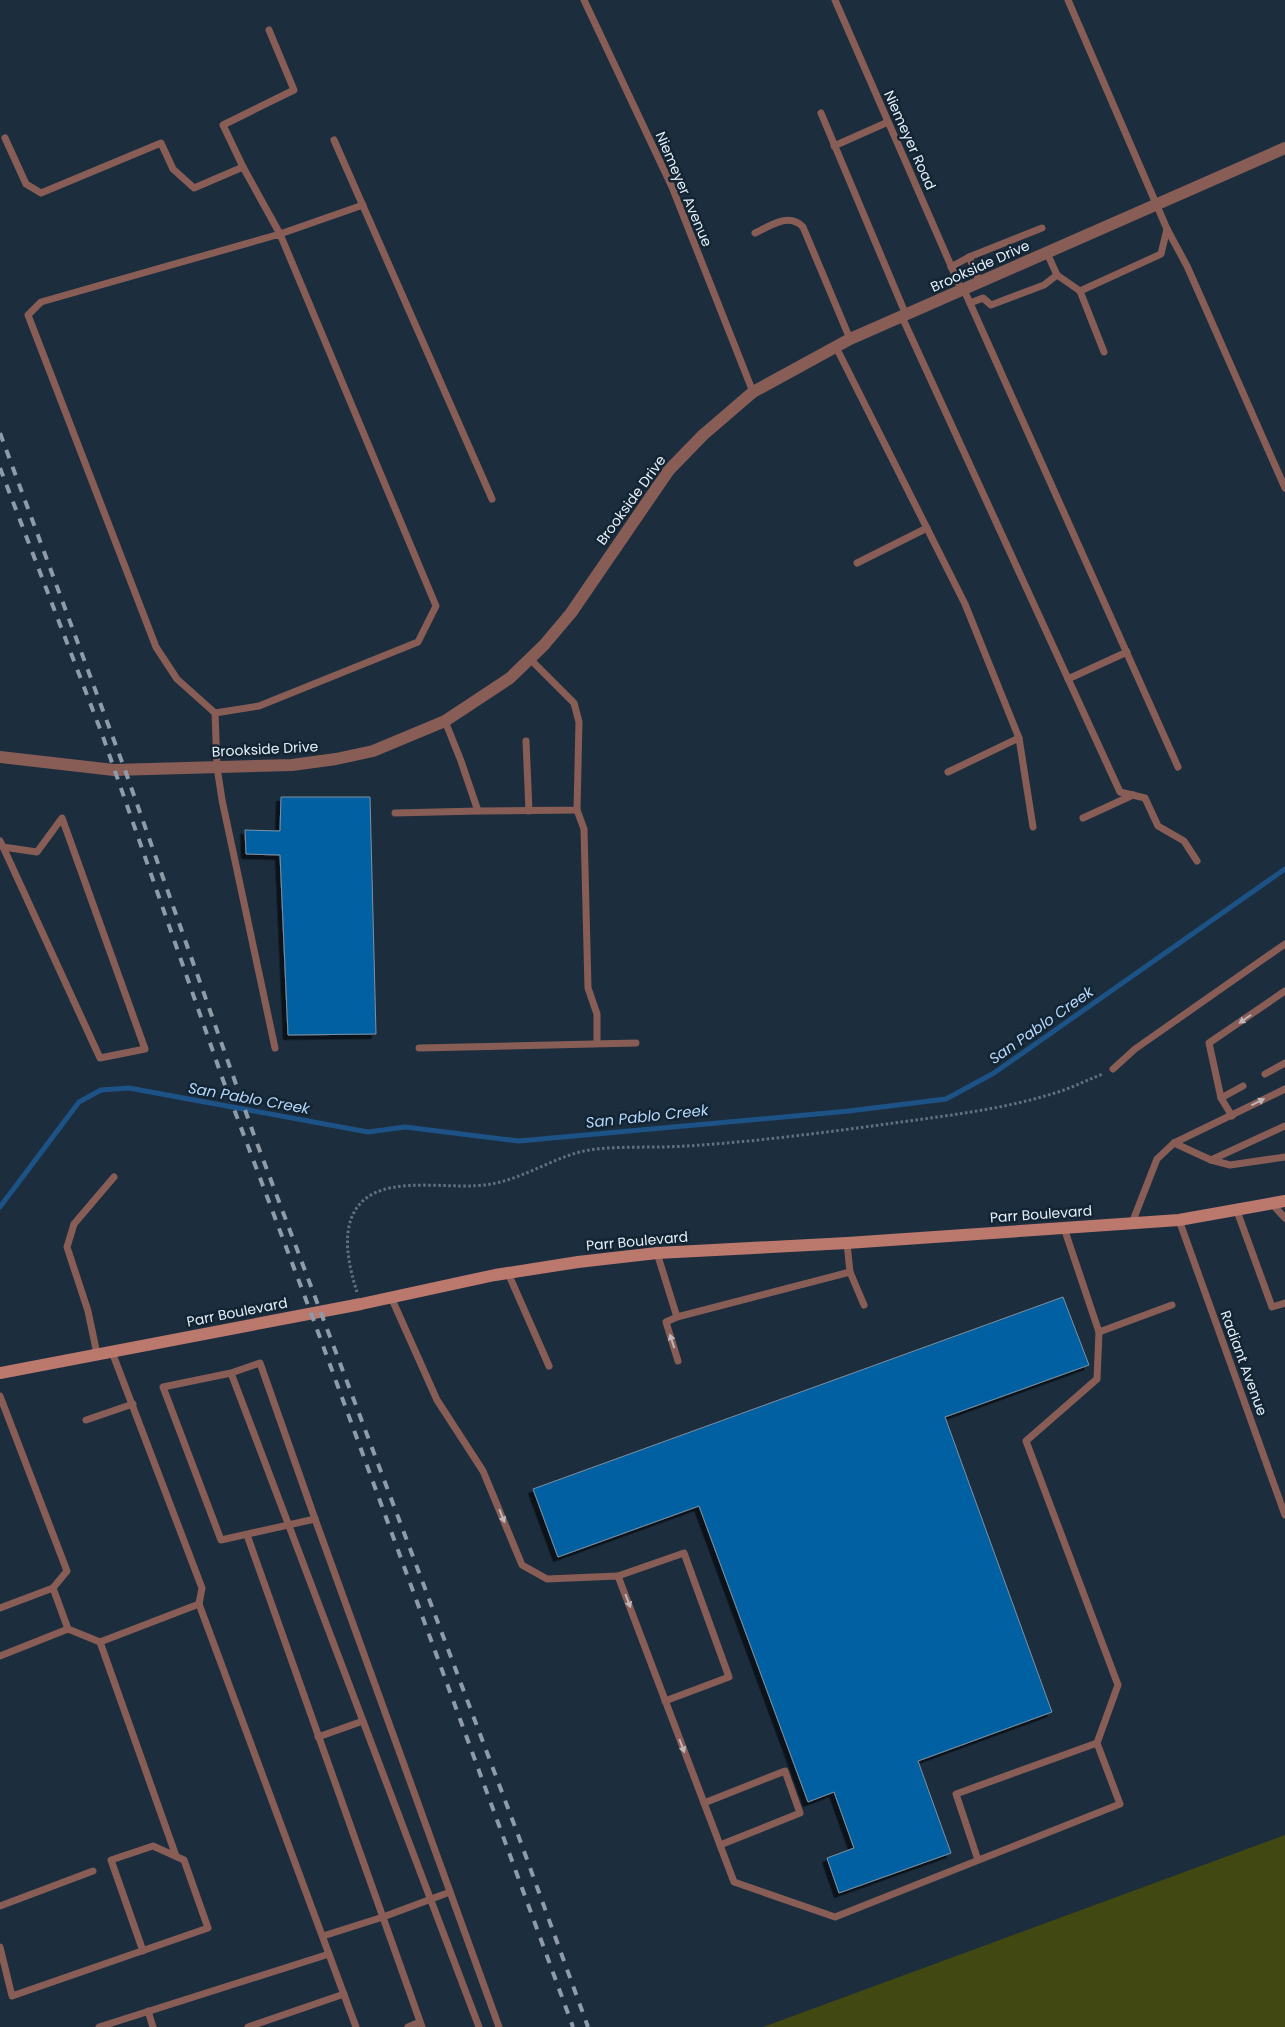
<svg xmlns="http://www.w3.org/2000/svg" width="1285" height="2027" viewBox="0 0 1285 2027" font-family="Poppins,sans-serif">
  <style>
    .green { fill: #414811 }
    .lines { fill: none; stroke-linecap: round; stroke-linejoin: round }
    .stream { stroke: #1c5285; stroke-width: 5 }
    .building { fill: #0561a1; stroke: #7c90a3; filter: url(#shadow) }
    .path { stroke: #627180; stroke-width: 3; stroke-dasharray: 2.5 2.5; stroke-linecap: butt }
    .lane { stroke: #885d56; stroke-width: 7 }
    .street { stroke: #885d56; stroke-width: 12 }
    .secondary { stroke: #bb786d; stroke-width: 12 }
    .rail { stroke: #8e9ba9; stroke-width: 4; stroke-dasharray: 9 9; stroke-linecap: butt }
    .oneway { fill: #bfb4b8 }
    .labels { text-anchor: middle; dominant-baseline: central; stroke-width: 5; stroke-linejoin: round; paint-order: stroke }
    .street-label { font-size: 14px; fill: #e3eef9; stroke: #132433 }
    .water-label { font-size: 15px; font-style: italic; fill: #b4d7fb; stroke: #132433 }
  </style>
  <defs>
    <filter id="shadow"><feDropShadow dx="-4.5" dy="4.5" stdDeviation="0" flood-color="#0009"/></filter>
  </defs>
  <rect width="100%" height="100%" fill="#1c2d3e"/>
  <polygon class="green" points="1285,1835 1285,2027 763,2027"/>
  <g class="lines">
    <polyline class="stream" points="0,1207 79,1102 101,1090 129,1088 368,1132 405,1127 519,1141 849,1111 946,1099 994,1073 1285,869"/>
  </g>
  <g class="building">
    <polygon points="281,797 370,797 376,1034 288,1035 280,855 246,854 245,830 280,831"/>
    <polygon points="1063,1297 1089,1365 945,1417 1052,1712 918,1761 951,1853 839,1893 827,1858 854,1848 834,1792 808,1802 699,1506 558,1557 533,1489"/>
  </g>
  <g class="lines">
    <path class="path" d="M357 1292C348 1264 338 1221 365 1199 395 1175 454 1191 491 1184 527 1178 559 1153 596 1149 626 1146 657 1148 686 1146 753 1142 820 1133 887 1124 943 1116 1001 1110 1055 1093 1072 1088 1087 1080 1103 1074"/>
    <g class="lane">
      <polyline points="584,0 672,187 753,392"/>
      <polyline points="835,0 962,291"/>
      <polyline points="1068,0 1167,229 1161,254 1080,291"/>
      <polyline points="269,30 294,90 223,125 243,167 280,234 363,205"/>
      <polyline points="821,113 906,315"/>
      <polyline points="5,138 26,184 41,193 161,143 173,169 194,188 243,167"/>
      <polyline points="334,140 492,499"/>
      <polyline points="834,146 888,122"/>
      <polyline points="1167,229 1187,266 1285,488"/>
      <path d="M755 233C770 226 789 212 803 227L850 339"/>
      <polyline points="951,267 969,257"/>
      <polyline points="1057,275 1080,291 1104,352"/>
      <polyline points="980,283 969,257 1042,228"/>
      <polyline points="964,290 1178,767"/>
      <polyline points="970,303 983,298 991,305 1044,285 1057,275 1047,253"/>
      <polyline points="902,317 1120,792 1145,798 1158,826 1184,841 1197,861"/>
      <polyline points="836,347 965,604 1019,738 1033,827"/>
      <polyline points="857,563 927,528"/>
      <polyline points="1068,679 1127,652"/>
      <polyline points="215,713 259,706 418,642 436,606 280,234 41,302 28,315 156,647 177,679 215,713 217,767 222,800 275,1048"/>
      <polyline points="445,721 461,761 478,811 577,810 579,722 574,703 530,659"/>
      <polyline points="526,741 529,811"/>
      <polyline points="948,772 1019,738"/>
      <polyline points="577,810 584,829 588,988 597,1014 597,1043"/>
      <polyline points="395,813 478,811"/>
      <polyline points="1083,818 1133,795"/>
      <polyline points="0,841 3,847 100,1058 145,1049 62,818 37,852 3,847"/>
      <polyline points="419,1048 636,1043"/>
      <polyline points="1113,1069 1135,1049 1285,944"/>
      <polyline points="1265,1074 1285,1063"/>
      <polyline points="1221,1098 1243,1086"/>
      <polyline points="1232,1116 1221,1098 1209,1043 1285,991"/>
      <polyline points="1174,1143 1211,1160 1230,1165 1285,1157"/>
      <polyline points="1211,1160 1285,1126"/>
      <polyline points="1272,1204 1285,1218"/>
      <polyline points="1237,1211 1272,1307 1285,1303"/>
      <polyline points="1179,1220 1285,1515"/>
      <polyline points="1132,1223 1157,1159 1174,1143 1285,1089"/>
      <polyline points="847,1243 850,1272 864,1305"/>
      <polyline points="657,1253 677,1317 850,1272"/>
      <polyline points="508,1273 549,1366"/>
      <polyline points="391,1297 437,1400 483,1471 522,1565 547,1579 618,1576 734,1882 835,1917 1120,1804 1097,1743 1118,1685 1026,1441 1097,1379 1099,1332 1064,1228"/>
      <polyline points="677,1317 666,1322 678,1361"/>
      <polyline points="1099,1332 1172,1305"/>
      <polyline points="97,1354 88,1311 67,1247 74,1224 114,1177"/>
      <path d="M231 1373 260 1363 315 1519 221 1540 163 1387 231 1373C314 1591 397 1809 479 2027"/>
      <polyline points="0,1396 67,1571 53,1588 68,1629"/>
      <polyline points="86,1420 133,1404"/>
      <polyline points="315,1519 499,2027"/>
      <polyline points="247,1535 422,2027"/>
      <polyline points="618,1576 684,1553 729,1677 665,1701"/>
      <polyline points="199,1604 356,2027"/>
      <polyline points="0,1608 53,1588"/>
      <polyline points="100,1642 176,1856"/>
      <polyline points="0,1656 68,1629 100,1642 199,1604 202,1588 112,1352"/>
      <polyline points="318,1737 363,1721"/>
      <polyline points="704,1803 785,1771 800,1813 720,1845"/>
      <polyline points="978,1860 956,1794 1097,1743"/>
      <polyline points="0,1906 93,1871"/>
      <polyline points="323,1936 383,1917 450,1892"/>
      <polyline points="0,1947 12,1996 208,1928 184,1860 153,1846 111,1860 143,1951"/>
      <polyline points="148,2011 153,2027"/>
      <polyline points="99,2027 329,1954"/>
      <polyline points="248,2027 344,1994"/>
      <polyline points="408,2027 420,2022"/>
    </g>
    <polyline class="street" points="0,757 114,770 292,765 336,759 373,751 445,721 510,678 544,645 571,613 669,470 703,435 753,392 850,339 1285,148"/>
    <polyline class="secondary" points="0,1373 361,1304 495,1275 578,1262 657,1253 847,1243 1179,1220 1285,1201"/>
    <g class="rail">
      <polyline points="0,433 125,770 255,1138 517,1832 588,2027"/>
      <polyline points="0,468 102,734 223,1080 311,1313 573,2027"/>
    </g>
  </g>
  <defs><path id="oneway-solid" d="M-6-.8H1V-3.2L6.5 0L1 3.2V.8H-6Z" transform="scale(1.25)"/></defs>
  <g class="oneway">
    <use href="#oneway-solid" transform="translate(1245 1019) rotate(145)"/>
    <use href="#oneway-solid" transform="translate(1258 1102) rotate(-27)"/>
    <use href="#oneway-solid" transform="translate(672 1341) rotate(-108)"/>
    <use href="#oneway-solid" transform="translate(502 1516) rotate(68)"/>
    <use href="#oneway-solid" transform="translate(628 1601) rotate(69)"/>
    <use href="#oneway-solid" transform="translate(682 1746) rotate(69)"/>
  </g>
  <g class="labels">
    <g class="street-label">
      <text transform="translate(910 140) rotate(66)">Niemeyer Road</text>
      <text transform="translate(684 189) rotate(67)">Niemeyer Avenue</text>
      <text transform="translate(980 266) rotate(-24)">Brookside Drive</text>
      <text transform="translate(631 500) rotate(-54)">Brookside Drive</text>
      <text transform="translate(265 749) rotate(-3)">Brookside Drive</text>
      <text transform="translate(1041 1214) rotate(-4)">Parr Boulevard</text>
      <text transform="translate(637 1241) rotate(-5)">Parr Boulevard</text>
      <text transform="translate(237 1312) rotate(-11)">Parr Boulevard</text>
      <text transform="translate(1244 1363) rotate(70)">Radiant Avenue</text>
    </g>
    <g class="water-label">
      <text transform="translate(1041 1025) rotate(-35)">San Pablo Creek</text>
      <text transform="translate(249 1098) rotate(10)">San Pablo Creek</text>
      <text transform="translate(647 1116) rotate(-6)">San Pablo Creek</text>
    </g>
  </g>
</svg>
